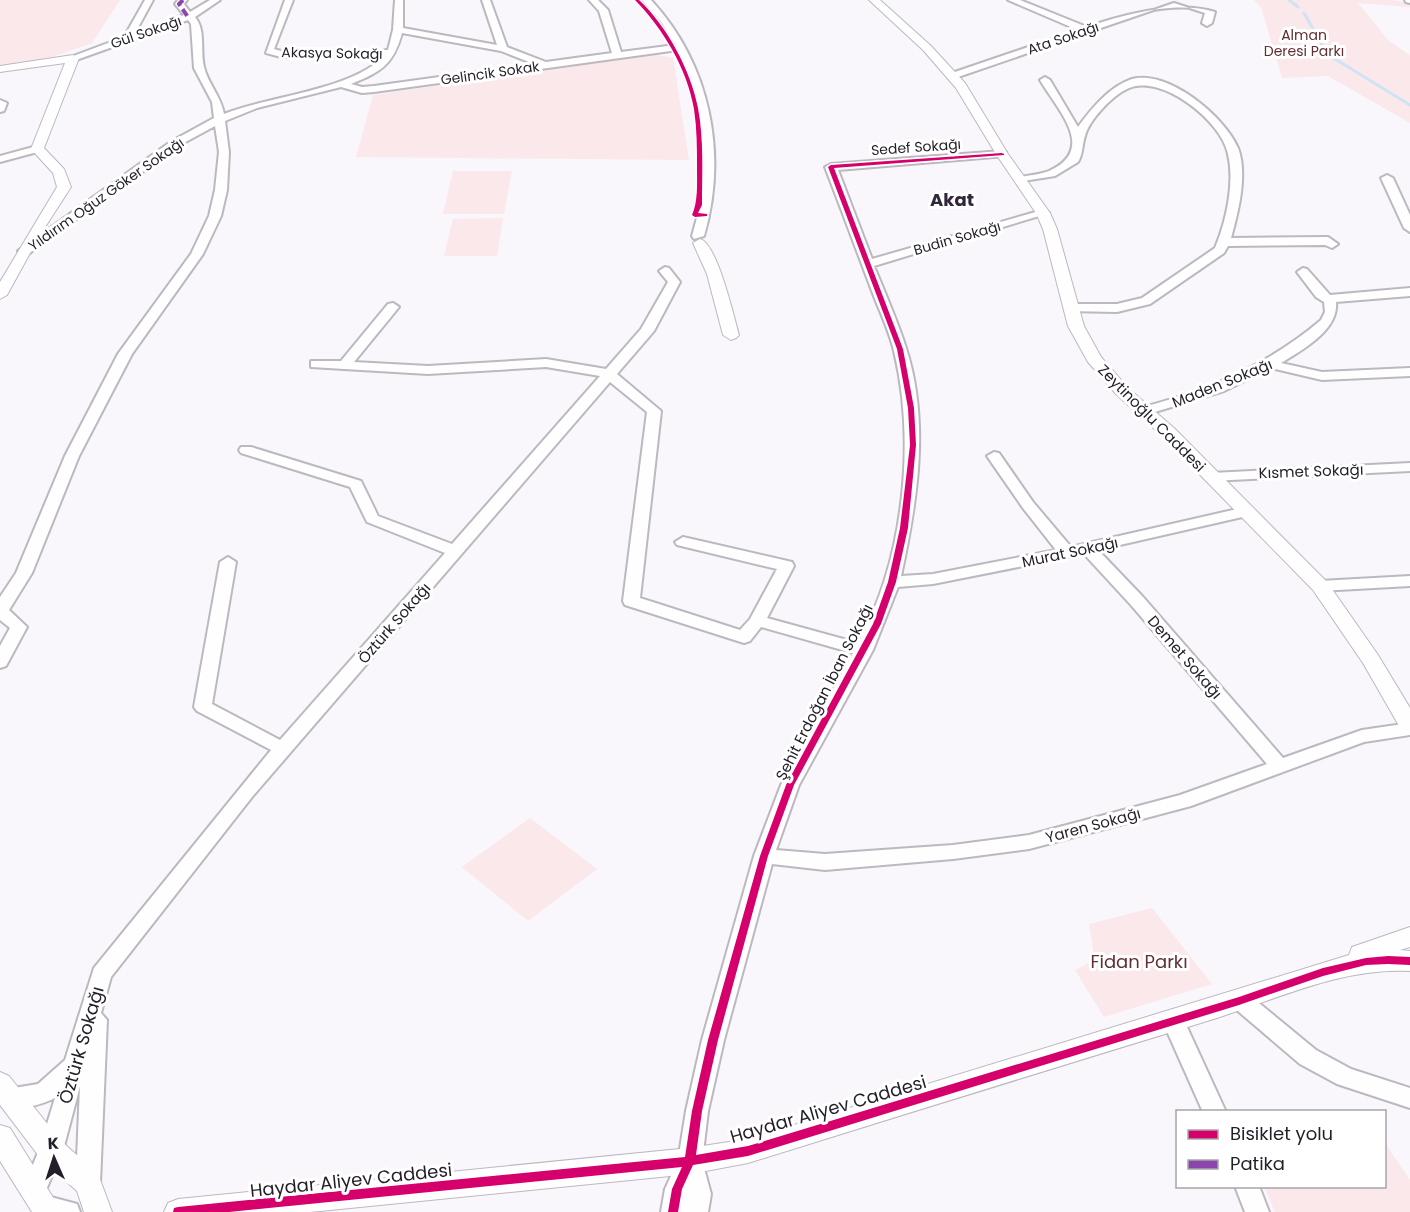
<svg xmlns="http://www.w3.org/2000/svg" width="1410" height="1212" viewBox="0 0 1410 1212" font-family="Poppins,sans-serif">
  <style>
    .green { fill: #fbe8ea }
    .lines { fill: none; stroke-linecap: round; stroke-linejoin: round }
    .stream { stroke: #d0e2f4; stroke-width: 3 }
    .minor-casing { stroke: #bcb8c0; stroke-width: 4 }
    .tertiary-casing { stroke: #bcb8c0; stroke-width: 2 }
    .minor { fill: #fefeff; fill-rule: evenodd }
    .tertiary { fill: #fefeff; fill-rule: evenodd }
    .quiet { stroke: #8e44ad; stroke-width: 4; stroke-dasharray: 8 4; stroke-linecap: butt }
    .cycleway-casing { stroke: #fff; stroke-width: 3 }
    .cycleway { fill: #d6006c; fill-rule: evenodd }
    .labels { text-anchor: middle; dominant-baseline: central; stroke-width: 6; stroke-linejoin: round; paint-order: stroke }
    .far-street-label { font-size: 14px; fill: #231e27; stroke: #fff }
    .far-park-label { font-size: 14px; fill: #612f32; stroke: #fff }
    .street-label { font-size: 15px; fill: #231e27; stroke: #fff }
    .far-district-label { font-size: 18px; font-weight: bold; fill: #32273a; stroke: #fff }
    .near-park-label { font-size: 18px; fill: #612f32; stroke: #fff }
    .near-street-label { font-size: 18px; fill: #231e27; stroke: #fff }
  </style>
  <rect width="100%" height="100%" fill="#f9f6fc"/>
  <g class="green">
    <polygon points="0,0 120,0 92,43 46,59 0,67"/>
    <polygon points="1254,0 1392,0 1410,3 1410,7 1358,3 1389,41 1410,55 1410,123 1328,76 1282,78 1261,7"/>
    <polygon points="653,54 673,58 689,160 356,157 373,95"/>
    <polygon points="453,171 512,171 504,214 443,214"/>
    <polygon points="503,218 497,256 444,256 453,219"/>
    <polygon points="530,818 597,869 528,921 462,867"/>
    <polygon points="1152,908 1212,984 1104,1017 1075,970 1095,960 1089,924"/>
    <polygon points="1385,1143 1410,1180 1410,1212 1275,1212 1264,1187 1384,1186"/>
  </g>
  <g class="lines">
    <g class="stream">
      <polyline points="1289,0 1298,7"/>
      <polyline points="1304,13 1327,54 1410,105"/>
    </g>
    <g class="minor-casing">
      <g id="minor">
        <path d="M145 0H153L135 33 184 15 175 4 178 0H187L184 4 190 12 210 0H220L195 17C206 30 200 50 204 67 208 84 221 96 224 114 269 96 352 90 384 56L281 57 266 53 285 0H293L274 49 281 51 388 50 393 30 395 0H403V28L497 45 482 0H490L507 47 546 62 612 53 599 11 589 0H598L608 10 621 52 675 45 662 23 642 0H651C710 64 728 153 704 236L694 239 692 236C712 172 704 111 678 50L374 92 362 93 341 87 257 108 225 121 229 152 227 190 221 216 203 254 132 354 79 456 32 573 9 610 27 627 6 666 0 668V646L10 628 0 620V597L16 573 65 456 118 354 191 254 209 216 215 190 219 152 215 126 180 145 28 254 18 251 172 141 214 118 212 102 194 68 191 24 188 20 76 60 68 58 124 37ZM402 33 501 51 534 64 374 86 362 87 351 84C380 72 393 66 402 33Z"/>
        <path d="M1008 0H1020L1087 27C1125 14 1177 0 1215 12L1212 23 1207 26 1202 23 1205 13 1174 3 955 78H949V74L1078 30Z"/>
        <polygon points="1405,0 1410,0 1410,3 1406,2"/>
        <path d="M1045 77 1050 80 1078 127C1092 108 1109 87 1132 79 1168 69 1225 117 1238 148 1248 174 1238 213 1231 238L1328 237 1338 244 1332 248 1325 245 1228 246 1224 253 1150 304 1117 312 1066 311 1065 308 1071 304H1117L1142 298 1215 248C1226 222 1235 183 1228 154 1222 121 1160 72 1127 89 1112 96 1089 120 1085 136 1082 145 1083 154 1078 162L1055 176 1017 182V178C1027 175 1039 175 1049 171 1097 149 1059 112 1040 80Z"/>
        <polygon points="0,100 7,103 4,111 0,112"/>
        <polygon points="37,146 41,147 41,151 0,162 0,156"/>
        <path d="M1002 151 1006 152V156L838 170 872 259 1039 211 1049 213 874 266C885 293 897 320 906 348 930 422 917 502 901 576L933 574 1056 550 1023 508 987 456 994 452 999 453 1033 502 1071 547 1246 507 1251 509 1254 512 1251 515 1098 550 1143 597 1283 758 1362 730 1410 723V735L1364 742 1191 806 1029 849 953 859 825 870 772 864 724 1040 708 1111 702 1161 711 1194 708 1212H661L665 1189 678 1161 686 1111 702 1040 754 856 781 785 853 653 761 627 750 641 744 643 625 605 623 601 647 412 610 382 252 797 111 977 101 1013 107 1020 100 1183 96 1191 88 1194 80 1191 76 1183 80 1086 63 1150 43 1197 35 1200 27 1197 23 1189 39 1150 55 1098C38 1106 20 1111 2 1104V1090L38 1084 65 1060 94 968 271 750 197 711 194 707 220 562 228 557 236 562 212 704 280 740 445 553 367 522 350 487 241 453 239 450 241 447H251L361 481 378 516 452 544 600 376 546 367 428 374 311 367V361H341L388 304 393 303 399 307 354 362 428 366 546 359 606 369 641 329 668 282 659 271 665 267 669 268 680 282 654 331 617 374 661 411 640 598 740 630 750 619 777 569 677 545 675 542 683 537 792 562 794 566 767 618 858 643C904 560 916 442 894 351 889 330 879 310 872 291 856 249 841 208 825 167L831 164ZM1084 554 1131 605 1267 764 1180 795 1029 835 953 845 825 854 776 850 799 785 873 650 898 587 933 584Z"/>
        <polygon points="1387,175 1393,178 1410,215 1410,232 1404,228 1381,178"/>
        <path d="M1303 268 1307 269 1330 295 1410 288V296L1336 302C1339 330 1302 350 1281 363L1322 372 1410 368V376L1322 380 1271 368 1224 391 1145 415 1140 414V408C1208 390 1267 366 1321 320L1325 312 1324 302 1316 297 1297 272Z"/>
        <polygon points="1410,463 1410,471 1211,481 1204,477 1211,473"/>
        <polygon points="1410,576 1410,586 1320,591 1312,586 1320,581"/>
        <polygon points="1240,991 1248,994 1316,1050 1351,1069 1410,1088 1410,1108 1337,1084 1300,1064 1232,1006 1229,1000 1232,994"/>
        <polygon points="1173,1011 1181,1014 1226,1112 1203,1112 1162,1020 1165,1014"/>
        <polygon points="1235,1186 1259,1186 1269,1212 1245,1212"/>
        <polygon points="47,1196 77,1204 80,1212 37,1212 35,1207 39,1199"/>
      </g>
    </g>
    <g class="tertiary-casing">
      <g id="tertiary">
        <polygon points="869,0 880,0 931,46 965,83 1008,154 1050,213 1057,229 1084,326 1101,357 1128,388 1174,428 1327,582 1378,655 1410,708 1410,733 1402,731 1363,663 1313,590 1162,436 1116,394 1088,362 1068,326 1043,229 1036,213 996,154 956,88 923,50"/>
        <polygon points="73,55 79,58 44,148 64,169 71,187 40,235 7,295 0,299 0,282 57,187 53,173 31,149 65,63 0,72 0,66"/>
        <path d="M700 239C717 243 734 317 739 335L736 338 731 340 723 335 707 274 693 243Z"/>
        <path d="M1410 927V947L1400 950 1410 951V971C1338 967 1272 1002 1204 1022 1052 1068 900 1116 748 1163L690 1174 310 1212H164L168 1203 178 1199 690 1148 748 1139 1349 955 1352 947Z"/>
        <polygon points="0,1072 9,1076 61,1141 98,1174 112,1212 84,1212 77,1191 41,1159 0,1105"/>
        <polygon points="0,1125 10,1128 62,1212 32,1212 0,1161"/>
      </g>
    </g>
    <use href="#minor" class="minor"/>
    <use href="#tertiary" class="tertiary"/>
    <polyline class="quiet" points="183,0 179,4 188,17"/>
    <g class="cycleway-casing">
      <g id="cycleway">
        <path d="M635 0H639C667 26 691 71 698 108 704 140 702 173 702 205L698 213 707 214V216L695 217 692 215C698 201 697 185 697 169 697 149 697 129 694 109 687 68 663 29 635 0Z"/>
        <polygon points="1002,153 1004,154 1004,155 834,168 903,349 914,408 916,445 908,528 896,582 881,624 794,785 768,856 718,1040 702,1111 696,1155 748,1146 1239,997 1323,968 1366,958 1388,956 1410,957 1410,965 1388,964 1366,965 1323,976 1239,1005 748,1156 693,1165 682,1189 678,1212 668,1212 672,1189 682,1167 229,1212 173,1212 174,1208 178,1207 685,1157 692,1111 708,1040 760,856 786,785 873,624 888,582 900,528 910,445 908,408 897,349 828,167 831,165"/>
      </g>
    </g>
    <use href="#cycleway" class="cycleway"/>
  </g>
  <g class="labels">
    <g class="far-street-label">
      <text transform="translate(146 32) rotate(-19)">Gül Sokağı</text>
      <text transform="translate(1063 38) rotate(-19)">Ata Sokağı</text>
      <text transform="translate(332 53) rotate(1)">Akasya Sokağı</text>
      <text transform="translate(490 73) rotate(-8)">Gelincik Sokak</text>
      <text transform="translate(916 147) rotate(-4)">Sedef Sokağı</text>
      <text transform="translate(106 194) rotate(-35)">Yıldırım Oğuz Göker Sokağı</text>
      <text transform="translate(957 238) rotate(-16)">Budin Sokağı</text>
    </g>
    <g class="far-park-label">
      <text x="1304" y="35">Alman<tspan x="1304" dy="16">Deresi Parkı</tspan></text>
    </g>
    <g class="street-label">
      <text transform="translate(1222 383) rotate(-22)">Maden Sokağı</text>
      <text transform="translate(1152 418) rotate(45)">Zeytinoğlu Caddesi</text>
      <text transform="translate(1311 471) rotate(-2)">Kısmet Sokağı</text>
      <text transform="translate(1070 552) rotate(-12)">Murat Sokağı</text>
      <text transform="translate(394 623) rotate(-49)">Öztürk Sokağı</text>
      <text transform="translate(1185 657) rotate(49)">Demet Sokağı</text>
      <text transform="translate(824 692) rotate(-63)">Şehit Erdoğan İban Sokağı</text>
      <text transform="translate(1093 825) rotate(-15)">Yaren Sokağı</text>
    </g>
    <g class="far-district-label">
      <text x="952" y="199">Akat</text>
    </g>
    <g class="near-park-label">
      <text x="1139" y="961">Fidan Parkı</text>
    </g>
    <g class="near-street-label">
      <text transform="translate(81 1045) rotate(-74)">Öztürk Sokağı</text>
      <text transform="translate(828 1109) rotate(-16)">Haydar Aliyev Caddesi</text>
      <text transform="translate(351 1180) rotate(-6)">Haydar Aliyev Caddesi</text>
    </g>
  </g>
  <rect x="1176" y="1110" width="210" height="78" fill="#ffffff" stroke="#a7a5a9" stroke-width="1.5"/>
  <rect x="1188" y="1130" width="30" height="9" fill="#d6006c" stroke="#a7a5a9" stroke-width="1.5"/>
  <text x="1230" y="1140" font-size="18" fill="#231e27">Bisiklet yolu</text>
  <rect x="1188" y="1160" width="30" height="9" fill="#8e44ad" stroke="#a7a5a9" stroke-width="1.5"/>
  <text x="1230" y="1170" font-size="18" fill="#231e27">Patika</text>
  <g transform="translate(54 1158) rotate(357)" stroke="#ffffff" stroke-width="4.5" paint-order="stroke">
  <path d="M0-4.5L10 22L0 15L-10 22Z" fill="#231e27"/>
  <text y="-9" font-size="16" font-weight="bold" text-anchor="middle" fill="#231e27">K</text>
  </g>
</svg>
